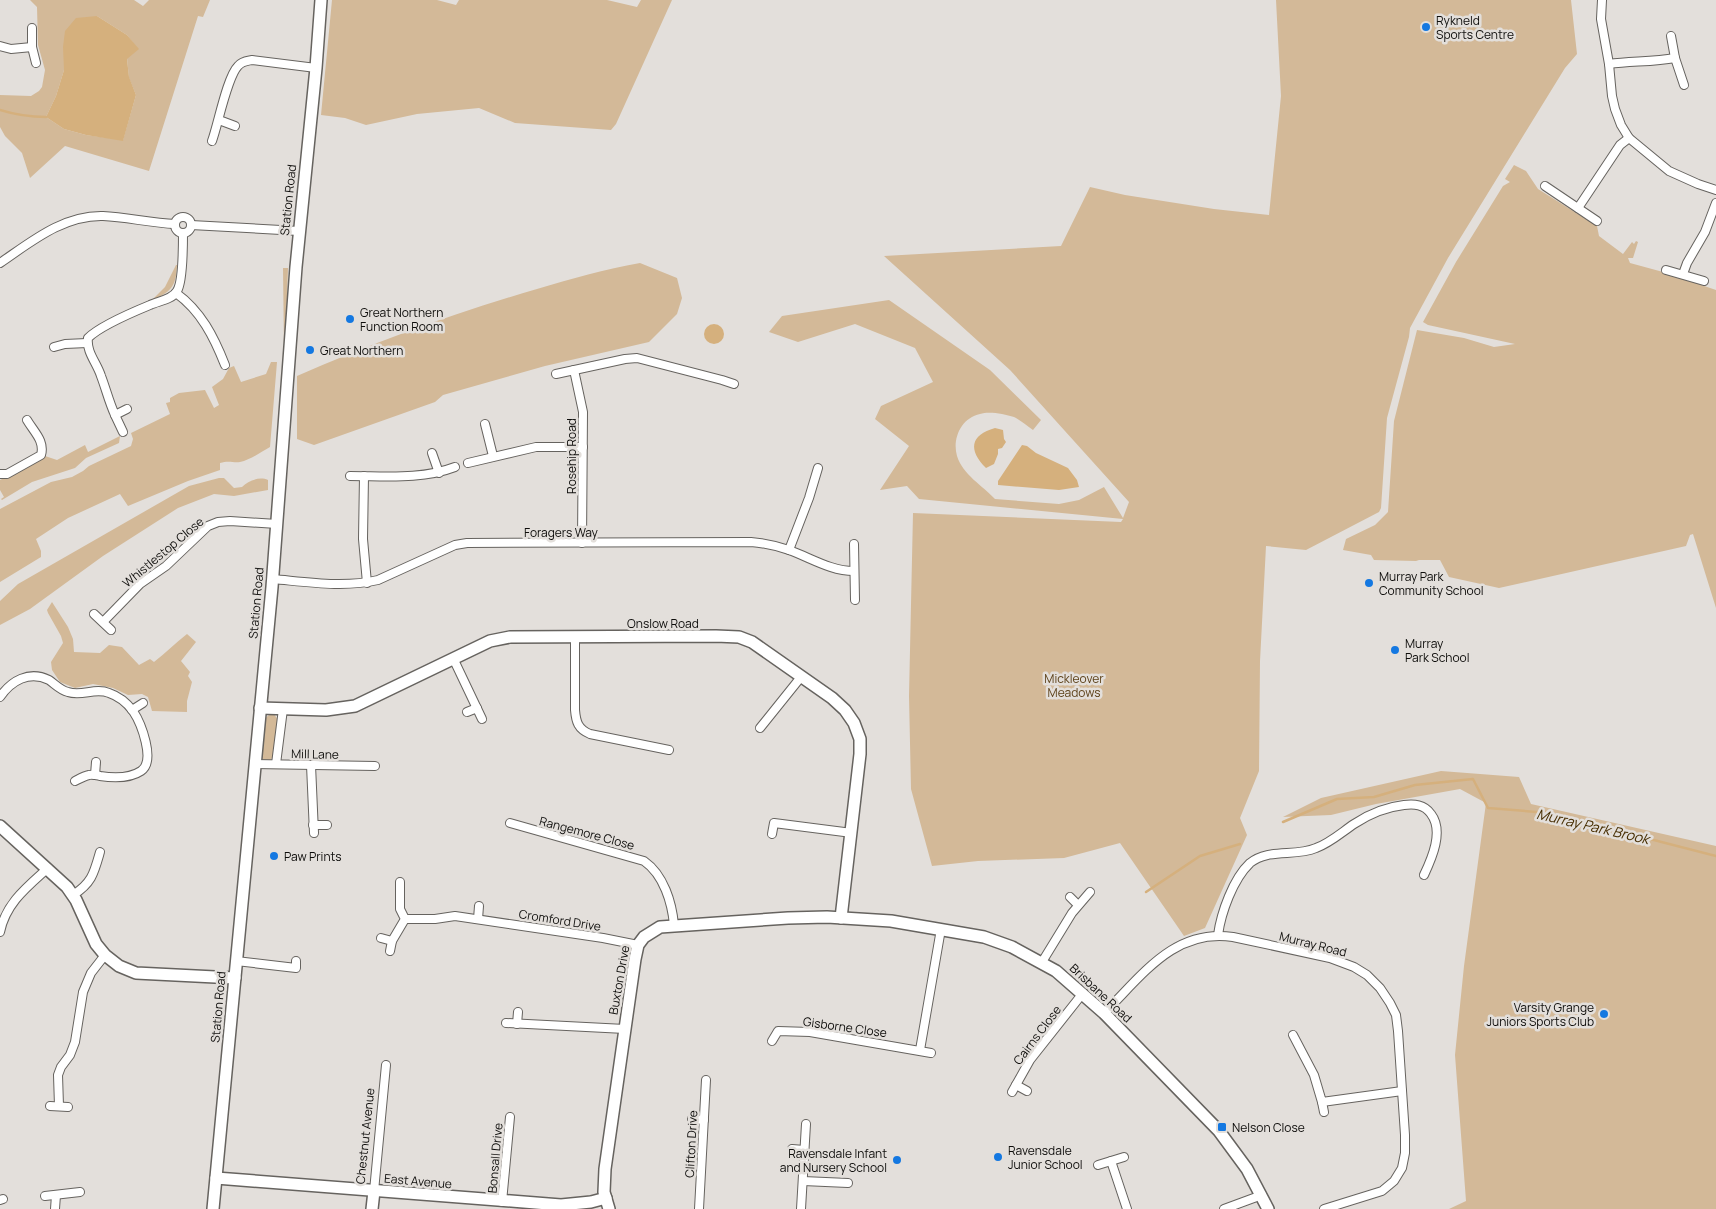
<svg xmlns="http://www.w3.org/2000/svg" width="1716" height="1209" viewBox="0 0 1716 1209" font-family="Manrope,sans-serif">
  <style>
    .green { fill: #d3b998; fill-rule: evenodd }
    .water { fill: #d5b07d }
    .lines { fill: none; stroke-linecap: round; stroke-linejoin: round }
    .stream { stroke: #d5b07d; stroke-width: 2.5 }
    .street-casing { stroke: #66635f; stroke-width: 10 }
    .secondary-casing { stroke: #66635f; stroke-width: 14 }
    .street { stroke: #fff; stroke-width: 8 }
    .secondary { stroke: #fff; stroke-width: 11 }
    .poi-dot { fill: #1478e1; stroke: #e3dfdb; stroke-width: 2 }
    .labels { text-anchor: middle; dominant-baseline: central; stroke-width: 5; stroke-linejoin: round; paint-order: stroke }
    .poi-label { font-size: 12px; fill: #0e0d0b; stroke: #e3dfdb; text-anchor: start }
    .street-label { font-size: 12px; fill: #0e0d0b; stroke: #e3dfdb }
    .park-label { font-size: 12px; fill: #5d421a; stroke: #e3dfdb }
    .water-label { font-size: 14px; font-style: italic; fill: #472e02; stroke: #e3dfdb }
  </style>
  <rect width="100%" height="100%" fill="#e3dfdb"/>
  <g class="green">
    <path d="M30 0H134L143 6 149 0H210L203 17 198 16 149 171 65 146 30 178 22 153 5 136 0 127V95L31 96 39 91 42 87 45 70 38 45 37 7ZM97 16 127 35 138 49 127 58 129 78 136 95 123 140 86 135 64 129 46 117 56 96 64 70Z"/>
    <polygon points="332,0 437,0 456,5 459,0 607,0 637,7 641,0 672,0 616,124 611,130 515,123 479,108 417,114 366,125 345,118 321,115"/>
    <path d="M1276 0H1571L1577 54 1565 68 1448 258 1410 328 1409 337 1387 418 1381 508 1379 512 1306 550 1266 546 1260 661 1259 771 1240 818 1247 835 1205 928 1184 936 1120 843 1064 858 978 861 932 866 911 789 909 696 913 513 1121 522 1123 519 919 499 907 486 880 490 909 446 875 419 881 406 933 382 915 348 855 324 798 342 769 332 782 316 889 300 990 370 1041 420 1033 430C1027 426 1020 420 1014 417 1004 414 989 411 980 414 961 418 952 439 957 456 963 475 982 485 995 499L1059 504 1079 500 1104 487 1123 518 1129 502 1010 370 884 256 1061 246 1090 187 1125 195 1214 209 1269 215 1281 96Z"/>
    <polygon points="1514,165 1526,171 1538,189 1597,226 1599,236 1623,254 1632,242 1634,244 1636,241 1638,242 1633,258 1628,258 1630,263 1663,272 1716,290 1716,608 1693,534 1690,535 1686,546 1499,588 1449,577 1440,560 1419,560 1416,561 1374,560 1371,555 1343,550 1346,539 1375,525 1388,512 1394,421 1417,330 1464,338 1494,347 1515,344 1428,325 1423,322 1456,262 1503,186 1510,182 1505,179"/>
    <path d="M640 263 677 278 682 298 677 314 649 342 545 366 443 395 435 402 314 445 297 439V376C375 342 455 313 537 289 571 279 605 269 640 263Z"/>
    <path d="M176 265H177C176 287 171 292 152 300L165 287Z"/>
    <polygon points="283,268 288,268 285,350 284,349"/>
    <path d="M271 362H277L270 447C261 452 250 460 240 462 233 463 229 460 220 463V470L188 481 128 506 120 494 68 518 36 539 41 551V557L0 582V509L51 482 72 477 83 471 89 466 131 446 133 439 131 433 170 414 166 403 170 402V398L179 393 205 390 214 408 219 405 212 387 223 379 229 368 234 366 241 382 266 374Z"/>
    <polygon points="120,436 119,443 86,458 75,468 32,482 2,500 1,499 4,497 0,490 0,480 27,467 42,457 45,456 57,460 85,445 88,452"/>
    <path d="M219 478H224L234 488 242 487C248 481 259 476 268 480V490L234 496 214 494 178 508 103 556 30 609 0 625V601L18 584 189 486Z"/>
    <path d="M52 602 68 627 73 639 74 652 100 653 109 645 122 647 139 665 150 659 154 662C166 653 175 643 187 634L196 642 181 661 190 672 188 676 192 682 187 701V712L152 711 148 697 142 694 128 695 113 688 93 684 75 688 60 682 52 670 51 662 63 643 61 636 48 613 47 610Z"/>
    <polygon points="274,714 278,720 273,755 271,760 266,761 260,758 262,721 269,715"/>
    <polygon points="1441,771 1519,777 1531,804 1716,846 1716,1209 1449,1209 1466,1201 1455,1055 1464,966 1486,803 1460,789 1376,804 1331,815 1283,817 1321,798"/>
  </g>
  <g class="water">
    <polygon points="97,16 127,35 139,49 127,59 129,77 136,95 123,141 86,135 64,129 46,117 56,96 64,70 63,47 65,31 76,18"/>
    <circle cx="714" cy="334" r="10"/>
    <path d="M995 428 1003 430 1004 439 1006 442 1002 448 998 449V454L994 464 986 468C968 450 970 435 995 428Z"/>
    <polygon points="1022,445 1027,446 1036,453 1068,468 1077,480 1079,487 1059,490 998,485 998,481"/>
  </g>
  <g class="lines">
    <g class="stream">
      <path d="M0 110C16 115 29 117 46 117"/>
      <polyline points="1283,822 1337,799 1374,797 1415,785 1473,779 1488,808 1549,813 1587,822 1615,830 1716,856"/>
      <polyline points="1146,892 1200,856 1240,844"/>
    </g>
    <g class="street-casing">
      <g id="street">
        <polyline points="1602,0 1601,19 1609,64 1612,96 1615,109 1621,125 1629,138 1669,171 1698,184 1716,190"/>
        <polyline points="32,28 32,47 36,63"/>
        <polyline points="1671,36 1675,58 1684,85"/>
        <polyline points="0,46 11,49 32,47"/>
        <path d="M1609 64C1631 61 1653 62 1675 58"/>
        <polyline points="219,120 235,126"/>
        <path d="M212 141C218 125 227 77 238 66 242 61 247 61 252 60L316 68"/>
        <polyline points="1545,186 1597,221"/>
        <polyline points="1578,208 1620,145 1629,138"/>
        <circle cx="183" cy="225" r="8"/>
        <polyline points="191,225 299,231"/>
        <path d="M0 263C31 242 63 215 103 216 127 217 150 223 175 224"/>
        <polyline points="1666,270 1704,281"/>
        <polyline points="1683,274 1687,263 1705,232 1716,203"/>
        <path d="M176 293C201 311 214 337 225 365"/>
        <polyline points="54,347 65,344 87,343"/>
        <polyline points="574,370 583,412 582,543"/>
        <polyline points="556,374 625,359 637,358 722,380 734,384"/>
        <path d="M127 409 115 415C109 402 106 389 101 376 97 363 86 352 88 338 100 326 133 312 150 305 158 301 172 300 177 291 183 282 183 245 183 233"/>
        <polyline points="115,415 123,432"/>
        <polyline points="485,424 493,456"/>
        <polyline points="432,453 439,473"/>
        <polyline points="468,463 536,447 583,447"/>
        <path d="M0 474H7L41 455C45 441 34 432 27 420"/>
        <path d="M350 476C385 476 421 480 455 467"/>
        <polyline points="364,476 363,539 367,583"/>
        <polyline points="854,544 855,600"/>
        <polyline points="789,550 809,498 818,468"/>
        <path d="M273 579C307 582 344 588 378 580L455 545 467 543 751 542C764 543 777 546 789 550 811 558 831 571 854 571"/>
        <polyline points="94,614 111,630"/>
        <polyline points="103,622 140,584 166,566 208,526 218,522 230,521 277,524"/>
        <path d="M575 637V710C576 722 578 729 590 734L669 750"/>
        <polyline points="453,658 482,719"/>
        <path d="M0 697C11 681 29 670 49 680 55 684 60 690 68 692 82 697 95 687 109 693 118 696 127 703 133 711 141 723 156 761 141 771 129 779 113 778 100 776 96 775 93 774 89 775 84 776 79 779 75 781"/>
        <polyline points="132,710 143,703"/>
        <polyline points="467,712 477,708"/>
        <polyline points="760,728 801,677"/>
        <polyline points="254,764 375,766"/>
        <polyline points="276,764 283,709"/>
        <polyline points="311,765 314,833"/>
        <polyline points="95,775 96,762"/>
        <path d="M510 823 644 861C664 875 672 903 674 925"/>
        <polyline points="313,825 327,825"/>
        <polyline points="772,834 774,823 852,833"/>
        <path d="M73 895C92 883 94 873 100 852"/>
        <polyline points="1070,897 1078,905"/>
        <polyline points="405,919 435,919 455,916 603,938 638,945"/>
        <polyline points="478,919 479,906"/>
        <path d="M0 932C6 903 27 887 48 868"/>
        <path d="M1218 935C1221 913 1233 879 1250 863 1268 848 1295 857 1316 848 1330 843 1342 832 1354 824 1369 814 1386 807 1404 805 1414 804 1424 804 1431 814 1444 831 1432 858 1424 875"/>
        <polyline points="381,938 392,941"/>
        <polyline points="390,951 392,941 405,919 400,909 400,882"/>
        <polyline points="236,961 296,968 296,961"/>
        <polyline points="1042,962 1072,913 1090,892"/>
        <path d="M1104 1013C1142 976 1174 928 1233 937L1330 958 1354 967 1367 975 1380 988 1390 1003 1396 1015 1398 1031 1405 1135V1153L1402 1168 1394 1181 1382 1191 1324 1209"/>
        <polyline points="506,1023 625,1029"/>
        <polyline points="517,1024 518,1012"/>
        <polyline points="1293,1035 1314,1075 1322,1102 1402,1091"/>
        <polyline points="772,1041 778,1031 810,1032 931,1053"/>
        <polyline points="920,1050 941,929"/>
        <polyline points="1016,1085 1027,1091"/>
        <polyline points="1012,1092 1030,1060 1083,993"/>
        <polyline points="1322,1102 1324,1112"/>
        <polyline points="50,1106 68,1107"/>
        <polyline points="59,1106 58,1075 61,1067 70,1055 75,1042 83,992 91,973 105,955"/>
        <polyline points="692,1119 704,1120"/>
        <polyline points="792,1149 804,1150"/>
        <polyline points="1111,1161 1127,1209"/>
        <polyline points="1098,1165 1124,1157"/>
        <polyline points="803,1181 848,1183"/>
        <polyline points="374,1191 386,1065"/>
        <polyline points="45,1196 80,1192"/>
        <polyline points="0,1200 3,1199"/>
        <polyline points="502,1202 510,1117"/>
        <polyline points="55,1209 56,1195"/>
        <polyline points="699,1209 706,1080"/>
        <polyline points="801,1209 806,1124"/>
        <polyline points="1224,1209 1262,1195"/>
      </g>
    </g>
    <g class="secondary-casing">
      <g id="secondary">
        <polyline points="260,708 326,710 355,706 490,641 510,637 716,636 739,637 752,642 832,698 845,710 854,723 860,739 860,754 841,918"/>
        <polyline points="0,826 67,887 76,900 96,944 105,955 119,966 136,973 235,978"/>
        <polyline points="216,1178 561,1205 591,1202 606,1198"/>
        <polyline points="213,1209 272,587 296,267 316,68 321,0"/>
        <polyline points="372,1209 374,1191"/>
        <polyline points="609,1209 604,1192 605,1169 635,959 638,945 644,937 660,927 788,918 827,917 891,921 984,937 1012,947 1056,971 1104,1013 1219,1131 1247,1169 1268,1209"/>
      </g>
    </g>
    <use href="#street" class="street"/>
    <use href="#secondary" class="secondary"/>
  </g>
  <g class="poi-dot">
    <circle cx="1426" cy="27" r="5"/>
    <circle cx="350" cy="319" r="5"/>
    <circle cx="310" cy="350" r="5"/>
    <circle cx="1369" cy="583" r="5"/>
    <circle cx="1395" cy="650" r="5"/>
    <circle cx="274" cy="856" r="5"/>
    <circle cx="1604" cy="1014" r="5"/>
    <rect x="1217" y="1122" width="10" height="10" rx="2.5"/>
    <circle cx="998" cy="1157" r="5"/>
    <circle cx="897" cy="1160" r="5"/>
  </g>
  <g class="labels">
    <g class="poi-label">
      <text x="1436" y="20">Rykneld<tspan x="1436" dy="14">Sports Centre</tspan></text>
      <text x="360" y="312">Great Northern<tspan x="360" dy="14">Function Room</tspan></text>
      <text x="320" y="350">Great Northern</text>
      <text x="1379" y="576">Murray Park<tspan x="1379" dy="14">Community School</tspan></text>
      <text x="1405" y="643">Murray<tspan x="1405" dy="14">Park School</tspan></text>
      <text x="284" y="856">Paw Prints</text>
      <text x="1594" y="1007" text-anchor="end">Varsity Grange<tspan x="1594" dy="14">Juniors Sports Club</tspan></text>
      <text x="1232" y="1127">Nelson Close</text>
      <text x="1008" y="1150">Ravensdale<tspan x="1008" dy="14">Junior School</tspan></text>
      <text x="887" y="1153" text-anchor="end">Ravensdale Infant<tspan x="887" dy="14">and Nursery School</tspan></text>
    </g>
    <g class="street-label">
      <text transform="translate(288 200) rotate(-84)">Station Road</text>
      <text transform="translate(571 456) rotate(-90)">Rosehip Road</text>
      <text x="561" y="532">Foragers Way</text>
      <text transform="translate(163 552) rotate(-40)">Whistlestop Close</text>
      <text transform="translate(256 603) rotate(-85)">Station Road</text>
      <text x="663" y="623">Onslow Road</text>
      <text transform="translate(315 754) rotate(1)">Mill Lane</text>
      <text transform="translate(587 833) rotate(15)">Rangemore Close</text>
      <text transform="translate(560 920) rotate(9)">Cromford Drive</text>
      <text transform="translate(1313 944) rotate(14)">Murray Road</text>
      <text transform="translate(619 980) rotate(-80)">Buxton Drive</text>
      <text transform="translate(1101 993) rotate(43)">Brisbane Road</text>
      <text transform="translate(218 1007) rotate(-85)">Station Road</text>
      <text transform="translate(845 1027) rotate(8)">Gisborne Close</text>
      <text transform="translate(1037 1035) rotate(-53)">Cairns Close</text>
      <text transform="translate(365 1136) rotate(-84)">Chestnut Avenue</text>
      <text transform="translate(691 1144) rotate(-87)">Clifton Drive</text>
      <text transform="translate(495 1158) rotate(-85)">Bonsall Drive</text>
      <text transform="translate(418 1181) rotate(5)">East Avenue</text>
    </g>
    <g class="park-label">
      <text x="1074" y="678">Mickleover<tspan x="1074" dy="14">Meadows</tspan></text>
    </g>
    <g class="water-label">
      <text transform="translate(1593 826) rotate(13)">Murray Park Brook</text>
    </g>
  </g>
</svg>
